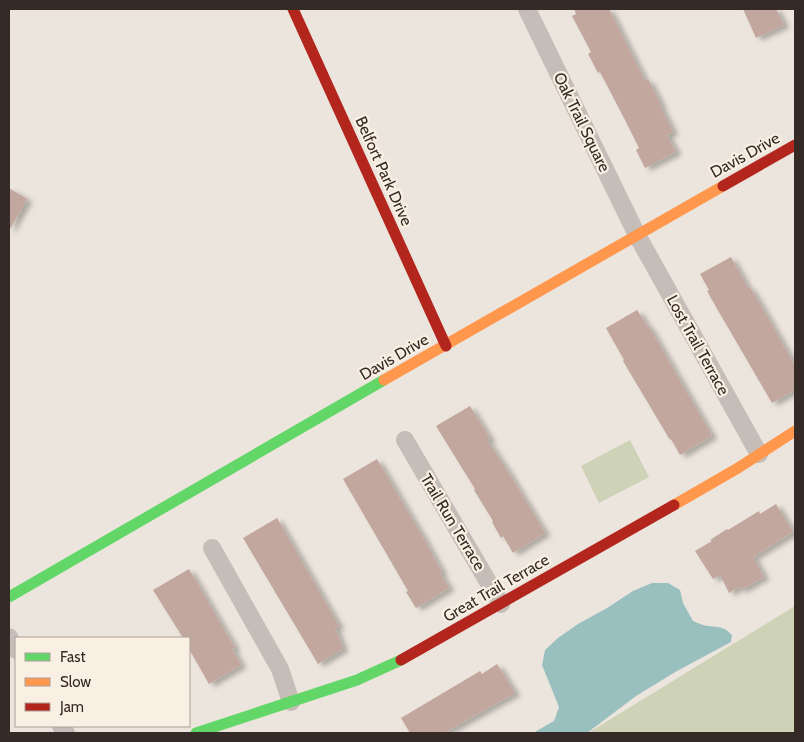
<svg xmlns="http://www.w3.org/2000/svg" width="804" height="742" viewBox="0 0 804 742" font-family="Cabin,sans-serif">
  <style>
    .green { fill: #ced2b6 }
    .water { fill: #99c0be }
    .building { fill: #c1a79e; filter: url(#shadow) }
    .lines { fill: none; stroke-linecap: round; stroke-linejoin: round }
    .street { stroke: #c5bdb7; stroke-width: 18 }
    .fast { stroke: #63d668; stroke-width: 11 }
    .slow { stroke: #ff974d; stroke-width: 11 }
    .jam { stroke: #b3261e; stroke-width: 11 }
    .labels { text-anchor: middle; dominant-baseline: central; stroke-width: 4.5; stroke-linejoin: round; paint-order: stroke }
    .street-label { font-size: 16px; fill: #352a25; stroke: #faefe3 }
  </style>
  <defs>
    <filter id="shadow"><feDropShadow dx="5.5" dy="3" stdDeviation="2.5" flood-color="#0004"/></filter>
  </defs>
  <rect width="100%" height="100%" fill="#ece5dd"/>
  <g class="green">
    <polygon points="630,440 649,477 599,503 581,466"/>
    <polygon points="795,606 795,733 588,733"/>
  </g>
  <path class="water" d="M652 583H668L680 590 683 603 693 621C698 623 704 626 709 626 721 628 723 626 732 635L731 642 677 671 636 696 587 733H533L554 721 559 707 542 665 545 650 558 638 578 624 607 608 633 591Z"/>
  <g class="building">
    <polygon points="574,9 609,9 645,81 648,79 661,105 660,106 673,132 667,135 676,152 645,168 636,150 639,148 626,122 600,72 598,73 588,54 591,52 572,16 576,14"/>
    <polygon points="743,9 776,9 784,25 756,38"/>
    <polygon points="9,188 27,199 9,231"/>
    <polygon points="731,257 748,288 750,287 768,318 795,366 795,390 772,403 716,307 707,291 709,290 700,274"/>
    <polygon points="637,310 647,326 648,325 712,436 680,455 671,439 670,440 623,361 624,360 606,328"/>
    <polygon points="470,406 490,439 487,440 507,470 545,533 513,553 503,536 501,538 492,522 493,521 474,490 475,489 436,426"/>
    <polygon points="377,459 424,539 442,572 440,573 449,588 416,608 406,592 408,591 343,479"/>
    <polygon points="776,504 793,532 753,557 764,577 741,590 739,587 729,593 720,575 713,579 695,551 712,541 710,540 727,529 728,530 759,511 760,514"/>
    <polygon points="277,518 339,626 335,628 343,649 318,664 243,538"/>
    <polygon points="189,569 235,648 232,649 241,665 209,684 189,649 189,638 183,638 153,590"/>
    <polygon points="497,664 515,693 444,733 410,733 401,718 480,671 482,674"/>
  </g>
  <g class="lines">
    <g class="street">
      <polyline points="527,9 637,235 759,454"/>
      <polyline points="405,440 501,604"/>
      <polyline points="212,548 280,669 291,702"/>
      <polyline points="9,637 16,650"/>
      <polyline points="61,726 66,733"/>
    </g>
    <g class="fast">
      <polyline points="9,597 384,380"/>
      <polyline points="196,733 357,680 401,660"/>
    </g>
    <g class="slow">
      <polyline points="384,380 723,186"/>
      <polyline points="674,505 738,468 795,431"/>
    </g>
    <g class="jam">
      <polyline points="293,9 446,346"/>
      <polyline points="723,186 795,145"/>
      <polyline points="401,660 674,505"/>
    </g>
  </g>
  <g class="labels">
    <g class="street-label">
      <text transform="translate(582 122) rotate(64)">Oak Trail Square</text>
      <text transform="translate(745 155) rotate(-29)">Davis Drive</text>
      <text transform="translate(384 171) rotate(66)">Belfort Park Drive</text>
      <text transform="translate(698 345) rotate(61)">Lost Trail Terrace</text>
      <text transform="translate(394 357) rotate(-30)">Davis Drive</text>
      <text transform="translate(453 522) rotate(59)">Trail Run Terrace</text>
      <text transform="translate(496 588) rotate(-30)">Great Trail Terrace</text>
    </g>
  </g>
  <rect width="804" height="742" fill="none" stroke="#352a25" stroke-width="20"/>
  <rect x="15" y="637" width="175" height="90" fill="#faefe3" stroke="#aba097"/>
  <rect x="25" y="653" width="25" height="8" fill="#63d668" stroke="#aba097"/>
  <text x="60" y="662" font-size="15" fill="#352a25">Fast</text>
  <rect x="25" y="678" width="25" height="8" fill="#ff974d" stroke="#aba097"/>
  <text x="60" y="687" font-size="15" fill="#352a25">Slow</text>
  <rect x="25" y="703" width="25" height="8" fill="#b3261e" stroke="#aba097"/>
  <text x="60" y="712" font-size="15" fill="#352a25">Jam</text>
</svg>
